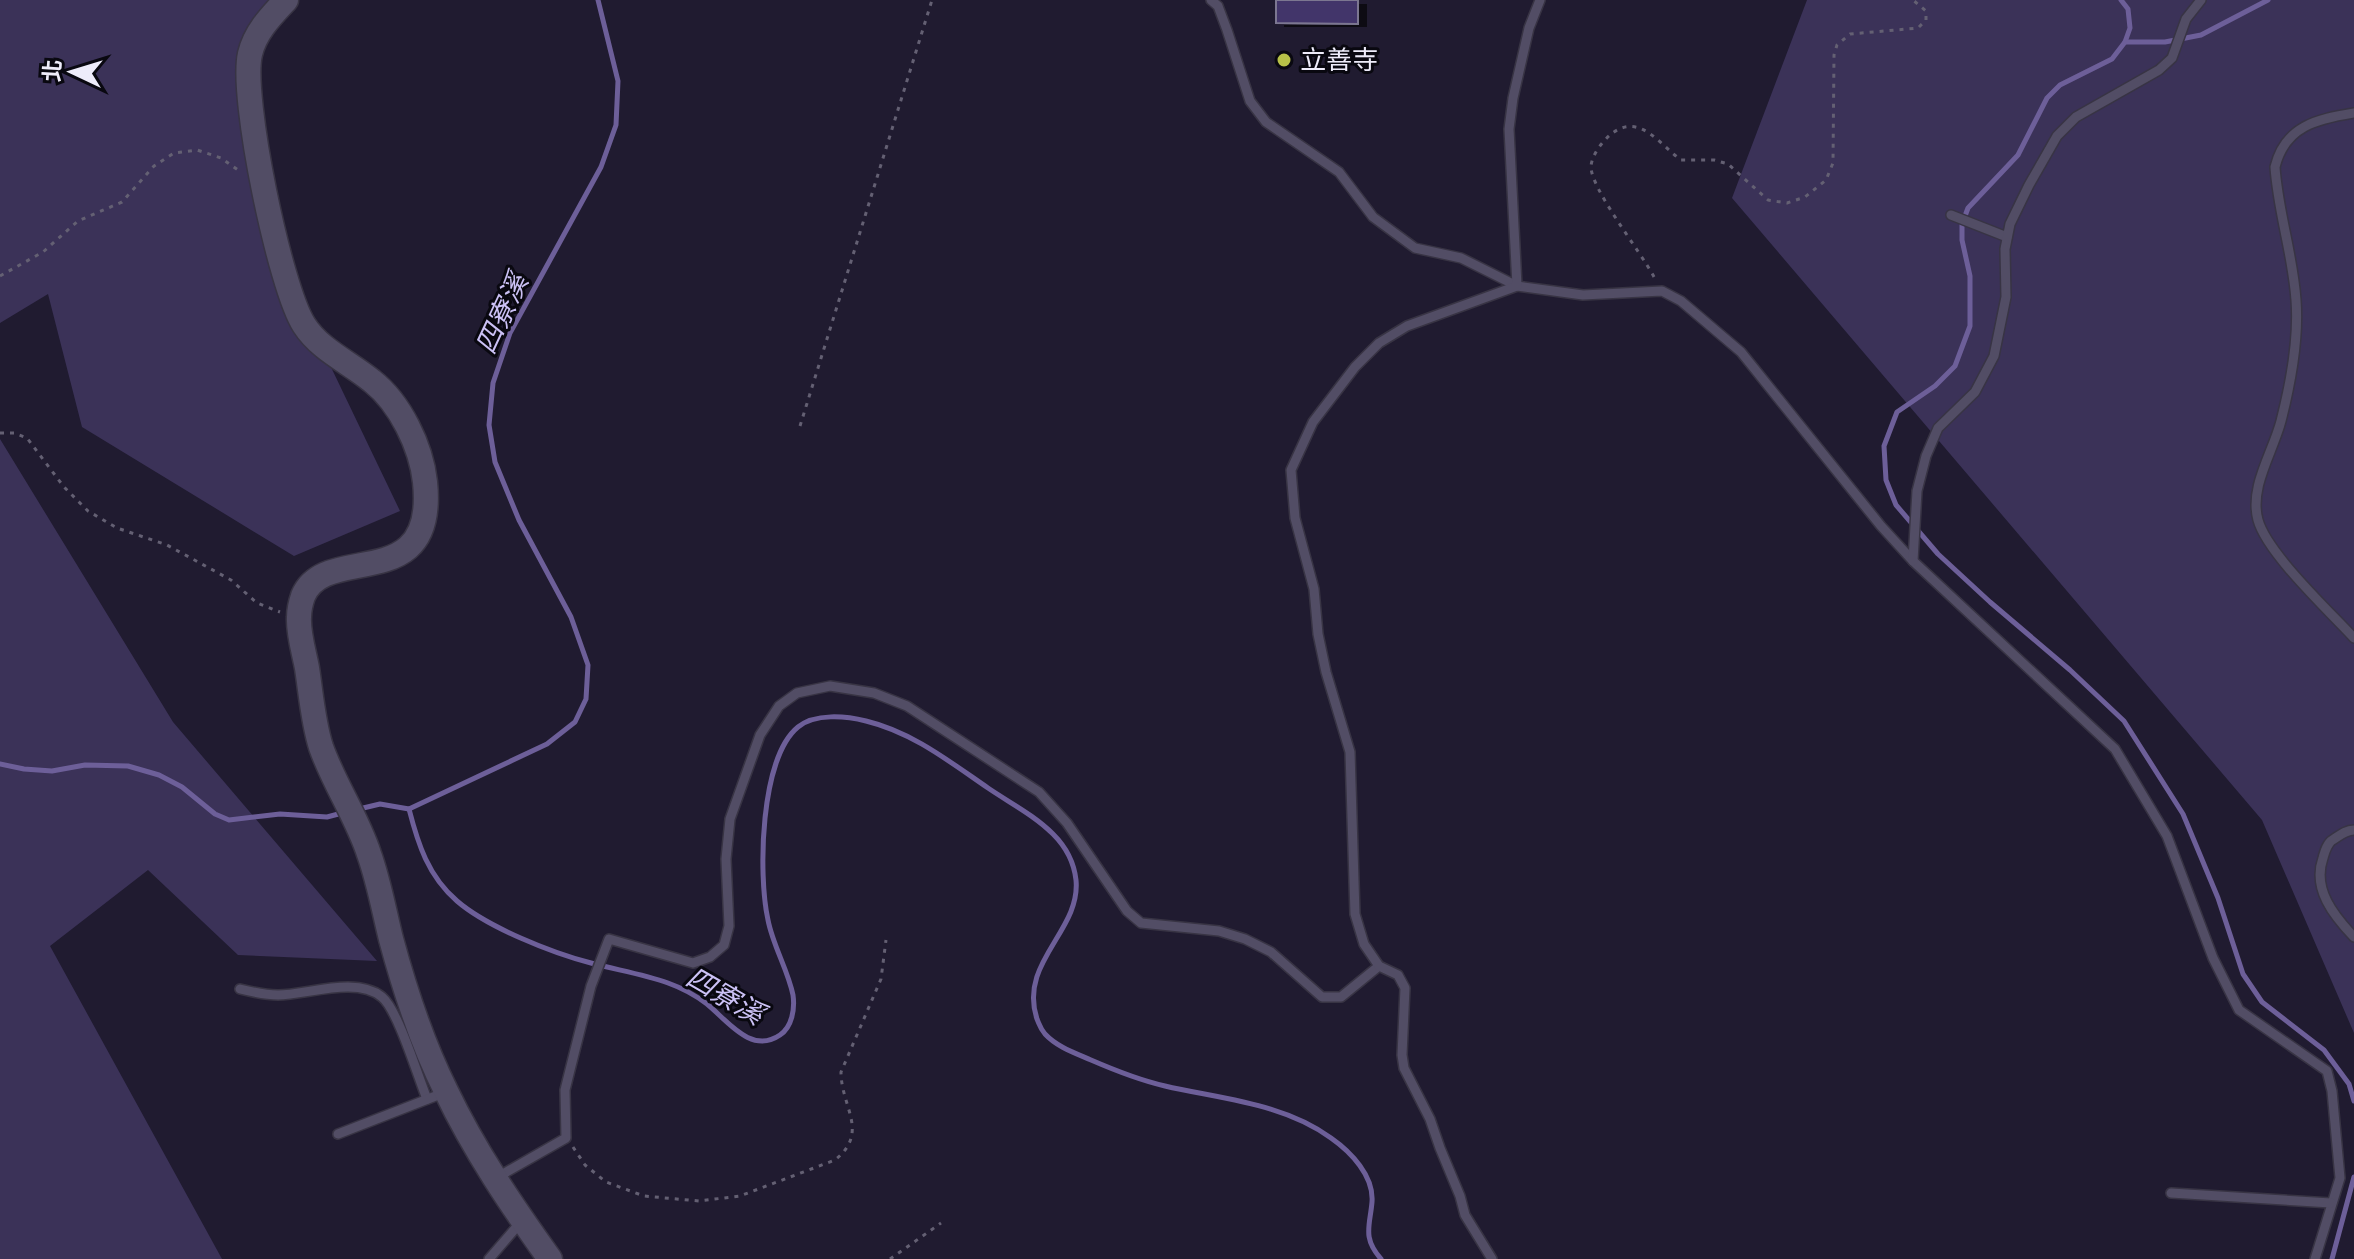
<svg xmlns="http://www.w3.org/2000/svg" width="2354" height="1259" viewBox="0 0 2354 1259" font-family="'Roboto Condensed','Noto Sans TC',sans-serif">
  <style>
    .green { fill: #3b3258 }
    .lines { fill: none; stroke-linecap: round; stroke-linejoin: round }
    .stream { stroke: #6d5f99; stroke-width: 5 }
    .building { fill: #43346b; stroke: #7c7791; stroke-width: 2; filter: url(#shadow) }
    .lane-casing { stroke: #383444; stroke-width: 12 }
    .secondary-casing { stroke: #383444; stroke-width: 27 }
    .path { stroke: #646073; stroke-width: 3; stroke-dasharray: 4 6; stroke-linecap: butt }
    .lane { stroke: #524d65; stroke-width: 9 }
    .secondary { stroke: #524d65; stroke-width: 24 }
    .poi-dot { fill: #b7c148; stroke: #090810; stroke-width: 3 }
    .labels { text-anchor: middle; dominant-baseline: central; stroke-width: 6; stroke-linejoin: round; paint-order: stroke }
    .poi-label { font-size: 26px; fill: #eeecfa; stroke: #090810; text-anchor: start }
    .water-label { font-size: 28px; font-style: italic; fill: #cbc1f5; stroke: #090810 }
  </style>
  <defs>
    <filter id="shadow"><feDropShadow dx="9" dy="5" stdDeviation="0" flood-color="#0009"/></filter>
  </defs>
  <rect width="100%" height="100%" fill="#201b30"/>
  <g class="green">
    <polygon points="0,0 294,0 250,45 258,215 400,511 294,556 82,427 48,294 0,323"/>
    <polygon points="1807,0 2354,0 2354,1033 2262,820 1732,198"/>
    <polygon points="0,439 173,722 377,961 238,955 148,870 50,946 222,1259 0,1259"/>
  </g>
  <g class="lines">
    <g class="stream">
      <path d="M598 0 618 81 616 125 601 167 510 333 493 383 489 425 495 462 519 520 571 617 588 665 586 699 575 722 547 744 409 809C418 844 428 876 457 901 487 927 552 953 591 963 617 970 643 974 668 983 682 988 695 995 707 1004 727 1020 751 1055 780 1035 792 1027 795 1009 793 995 788 970 773 946 768 920 758 875 760 758 798 727 815 713 846 716 866 721 912 732 950 762 988 788 1010 803 1034 815 1053 834 1065 846 1074 862 1076 880 1081 931 1018 962 1037 1019 1040 1026 1040 1028 1045 1034 1057 1047 1075 1053 1091 1060 1114 1070 1139 1080 1165 1086 1221 1099 1283 1103 1331 1138 1351 1152 1374 1176 1372 1202 1370 1226 1362 1237 1381 1259"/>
      <polyline points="2121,0 2128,9 2130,28 2125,42 2112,59 2060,85 2047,98 2018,155 1968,208 1962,224 1962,240 1970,276 1970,326 1955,366 1935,386 1897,412 1884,446 1886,480 1896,505 1938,554 1990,602 2070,670 2124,721 2183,814 2218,898 2243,974 2262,1002 2324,1050 2349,1084 2354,1101"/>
      <polyline points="2125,42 2165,42 2201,35 2268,0"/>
      <polyline points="0,764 24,769 52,771 85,765 128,766 159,775 182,787 215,814 229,820 280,814 327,817 346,812"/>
      <polyline points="359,809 380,804 409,809"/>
      <polyline points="2332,1259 2354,1177"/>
    </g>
  </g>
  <polygon class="building" points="1276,0 1358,0 1358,24 1276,23"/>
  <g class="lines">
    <g class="lane-casing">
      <g id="lane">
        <polyline points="1211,0 1218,6 1227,30 1250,101 1266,122 1339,172 1373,217 1415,248 1461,258 1517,286 1583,295 1662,291 1681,301 1741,352 1881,526 1913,561 2115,749 2167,836 2213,958 2239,1010 2327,1071 2332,1091 2340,1178 2315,1259"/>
        <path d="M2354 113C2317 119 2285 126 2275 167 2278 212 2293 255 2296 300 2299 339 2291 382 2281 421 2273 452 2249 487 2258 520 2267 553 2329 611 2354 638"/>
        <polyline points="1951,215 2007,237"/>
        <polyline points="1913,561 1917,491 1926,456 1938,428 1975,392 1994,356 2006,297 2005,249 2010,224 2029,185 2057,136 2076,117 2159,70 2172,58 2186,19 2201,0"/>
        <path d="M2354 830C2345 830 2339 836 2331 841 2326 846 2325 851 2323 858 2312 889 2334 916 2354 937"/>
        <path d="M240 989C252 992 265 995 278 995 307 995 356 976 382 997 398 1010 418 1077 427 1099"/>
        <polyline points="338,1134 446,1092"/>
        <polyline points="496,1178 566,1138 565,1090 591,986 609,939 693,963 710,957 724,945 729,926 726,859 730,819 760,735 779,706 797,693 830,686 874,693 907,706 1039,792 1067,823 1127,911 1141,923 1219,931 1245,939 1271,952 1322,997 1341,997 1379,966"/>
        <polyline points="2171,1193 2331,1203"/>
        <polyline points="489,1259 520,1223"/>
        <polyline points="1492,1259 1465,1215 1460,1196 1440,1148 1430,1119 1404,1068 1402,1055 1405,988 1398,975 1379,966 1364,944 1355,914 1350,752 1326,672 1318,634 1314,589 1295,518 1291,470 1313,422 1355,367 1379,343 1407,326 1517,286 1509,129 1513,98 1529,28 1540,0"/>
      </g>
    </g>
    <g class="secondary-casing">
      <path id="secondary" d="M286 0C271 16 255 32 250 54 240 96 280 288 304 325 320 350 349 362 372 381 400 403 421 446 425 482 437 598 326 541 303 596 301 602 299 611 299 617 298 633 304 652 307 668 311 694 313 722 321 747 334 784 357 817 369 854 379 882 384 911 391 939 405 991 422 1043 446 1091 474 1150 512 1206 550 1259"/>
    </g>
    <g class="path">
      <polyline points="0,276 43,252 78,221 122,202 154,166 174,153 197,150 221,158 238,170"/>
      <path d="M1654 277C1641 252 1590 188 1591 166 1592 155 1602 142 1610 135 1639 111 1659 144 1681 160H1714L1728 164 1768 200 1787 203 1805 197 1826 180 1833 163 1834 55 1837 45 1850 34 1918 28 1926 20V11L1913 0"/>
      <polyline points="800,426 932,0"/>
      <polyline points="0,433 14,433 27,438 64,487 88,511 117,528 167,545 231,580 257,603 280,612"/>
      <path d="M573 1147 585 1165 606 1182 644 1196 699 1201 740 1196 835 1160C870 1132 841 1107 841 1072L881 979 886 940"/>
      <polyline points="890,1259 941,1223"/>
    </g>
    <use href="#lane" class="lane"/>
    <use href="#secondary" class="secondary"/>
  </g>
  <circle class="poi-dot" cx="1284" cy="60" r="8"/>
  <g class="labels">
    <g class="poi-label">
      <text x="1300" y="60">立善寺</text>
    </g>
    <g class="water-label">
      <text transform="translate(502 314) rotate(-65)">四寮溪</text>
      <text transform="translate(725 996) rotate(30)">四寮溪</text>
    </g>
  </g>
  <g transform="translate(72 72) rotate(274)" stroke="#090810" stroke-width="6" paint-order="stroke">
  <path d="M0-6L14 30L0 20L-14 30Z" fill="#eeecfa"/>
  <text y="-12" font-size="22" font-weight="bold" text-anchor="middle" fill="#eeecfa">北</text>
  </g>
</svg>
